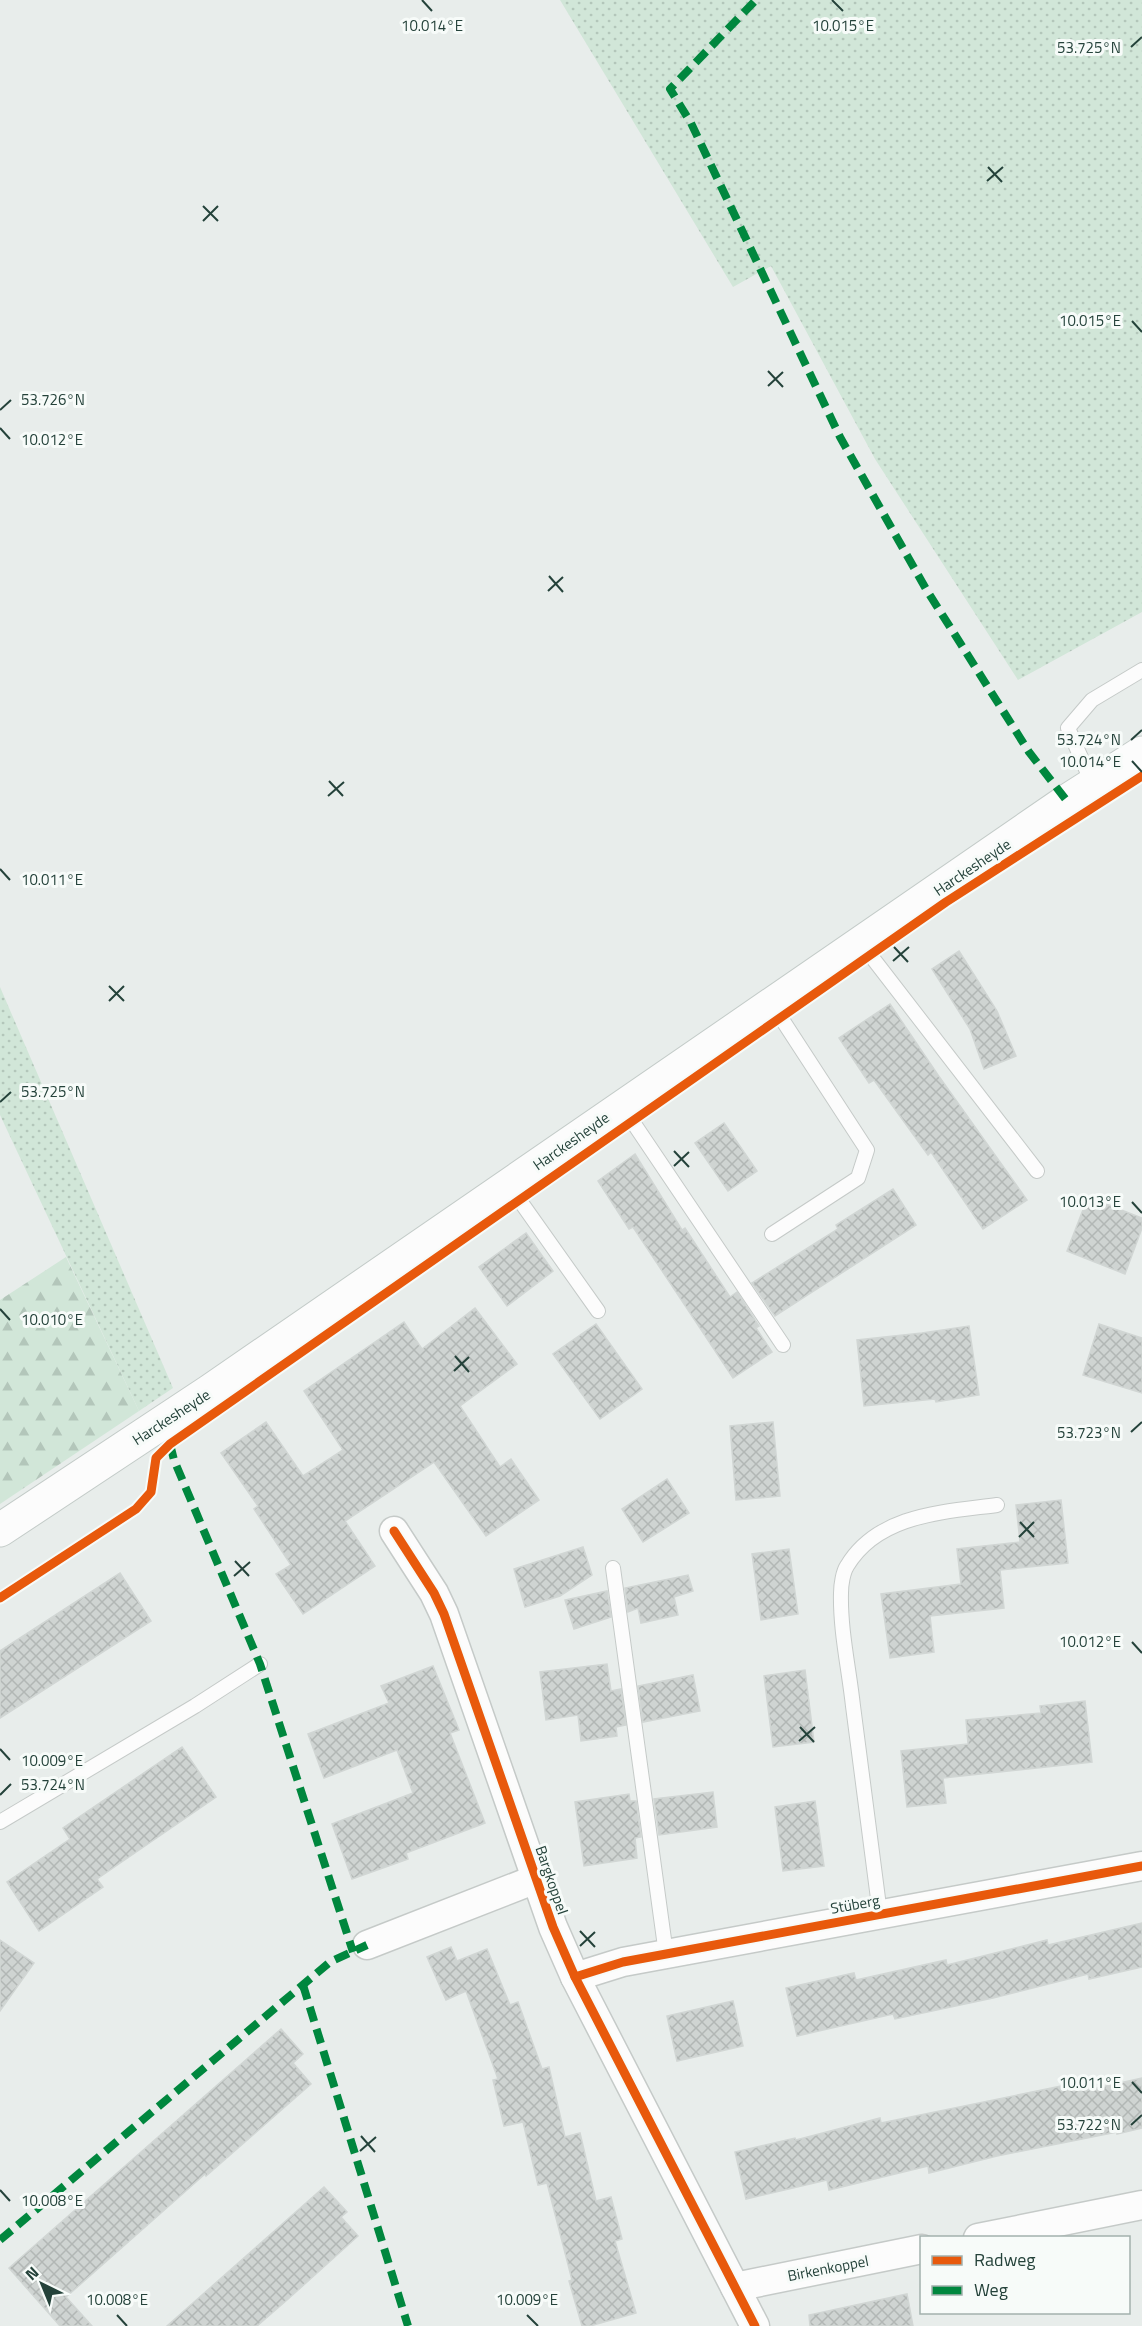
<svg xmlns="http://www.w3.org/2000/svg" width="1142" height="2326" viewBox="0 0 1142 2326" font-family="'Titillium Web',sans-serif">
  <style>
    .grass { fill: url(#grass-dots) }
    .forest { fill: url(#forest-firs) }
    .building { fill: url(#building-cross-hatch); stroke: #d1d6d4; stroke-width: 1.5 }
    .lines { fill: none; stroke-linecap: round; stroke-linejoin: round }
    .lane-casing { stroke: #c5cac8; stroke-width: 16 }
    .street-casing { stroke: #c5cac8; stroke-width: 31 }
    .secondary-casing { stroke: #c3cbc8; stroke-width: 35 }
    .lane { stroke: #fcfcfc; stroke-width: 14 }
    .street { stroke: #fcfcfc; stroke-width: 28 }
    .secondary { stroke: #fcfcfc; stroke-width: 33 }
    .quiet { stroke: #00873e; stroke-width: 8; stroke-dasharray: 15 8; stroke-linecap: butt }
    .cycleway-casing { stroke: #f7fbf9; stroke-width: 13 }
    .cycleway { stroke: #e8590c; stroke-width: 9 }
    .ticks { fill: none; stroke: #24423a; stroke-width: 2 }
    .labels { text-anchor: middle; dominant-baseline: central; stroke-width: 6; stroke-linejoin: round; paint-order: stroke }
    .street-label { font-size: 15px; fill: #24423a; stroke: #f7fbf9 }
    .ticks-label { font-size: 15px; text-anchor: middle; fill: #24423a; stroke: #f7fbf9; stroke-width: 6; stroke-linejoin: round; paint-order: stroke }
  </style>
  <defs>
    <pattern id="grass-dots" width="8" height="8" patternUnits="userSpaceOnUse" patternTransform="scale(1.5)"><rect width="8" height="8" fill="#d1e6d8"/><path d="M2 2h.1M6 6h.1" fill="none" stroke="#b3c6ba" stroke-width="1.8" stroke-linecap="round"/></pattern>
    <pattern id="forest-firs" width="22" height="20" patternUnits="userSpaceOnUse" patternTransform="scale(1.5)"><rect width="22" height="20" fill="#d1e6d8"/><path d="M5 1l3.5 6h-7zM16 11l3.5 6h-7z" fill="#b3c6ba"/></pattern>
    <pattern id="building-cross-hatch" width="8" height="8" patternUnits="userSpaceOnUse" patternTransform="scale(1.5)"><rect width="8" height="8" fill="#cfd4d2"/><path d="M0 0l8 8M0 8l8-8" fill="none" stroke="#b2b7b5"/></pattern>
  </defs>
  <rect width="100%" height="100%" fill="#e8edeb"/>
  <g class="grass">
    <polygon points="560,0 1142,0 1142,612 1018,680 875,459 771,266 733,287"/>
    <polygon points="0,987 173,1388 139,1411 0,1115"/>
  </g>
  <polygon class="forest" points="66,1257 139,1411 0,1504 0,1300"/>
  <g class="building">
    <polygon points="959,951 997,1011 1016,1056 984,1069 970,1029 932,969"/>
    <polygon points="890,1004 938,1075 1027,1200 983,1229 931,1152 928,1155 874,1080 869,1083 839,1038"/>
    <polygon points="724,1123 757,1171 728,1191 695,1143"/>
    <polygon points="635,1154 682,1230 685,1228 730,1297 737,1292 759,1326 756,1328 772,1352 733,1378 633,1227 629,1229 598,1181"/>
    <polygon points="893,1189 916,1225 775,1316 752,1283 838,1229 836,1225"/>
    <polygon points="1088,1197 1142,1218 1142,1228 1125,1274 1067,1251"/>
    <polygon points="526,1233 553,1271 507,1306 479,1267"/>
    <polygon points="475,1308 517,1364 460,1406 500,1467 511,1459 539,1500 486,1536 434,1462 345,1521 375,1566 303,1614 276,1574 291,1565 254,1509 258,1506 221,1453 266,1422 303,1476 343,1450 304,1391 404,1322 422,1349"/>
    <polygon points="596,1324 642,1389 600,1419 553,1354"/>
    <polygon points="1099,1324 1142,1338 1142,1393 1083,1375"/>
    <polygon points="969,1326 979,1395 936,1402 935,1399 864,1406 857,1340 922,1333"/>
    <polygon points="773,1422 780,1496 736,1500 730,1426"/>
    <polygon points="667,1479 689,1513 643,1542 622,1509"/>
    <polygon points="1061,1500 1068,1563 1000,1570 1004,1608 930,1616 934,1652 890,1658 881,1594 961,1584 957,1549 1020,1542 1016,1505"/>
    <polygon points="583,1547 592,1575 560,1596 525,1607 514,1569"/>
    <polygon points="789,1549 798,1614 761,1620 752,1554"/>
    <polygon points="120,1573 151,1621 0,1718 0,1651"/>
    <polygon points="688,1575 693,1591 674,1597 678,1615 641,1623 638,1608 628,1612 625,1588"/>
    <polygon points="607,1591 611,1617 574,1629 565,1600"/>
    <polygon points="607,1664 611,1691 621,1689 626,1725 616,1727 617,1736 581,1741 578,1715 546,1720 540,1672"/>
    <polygon points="433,1666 459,1730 450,1733 485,1823 406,1853 408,1859 352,1879 332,1824 413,1793 397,1750 324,1778 308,1734 389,1703 381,1686"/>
    <polygon points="805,1670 814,1742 773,1747 764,1676"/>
    <polygon points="693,1675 700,1711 643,1722 638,1686"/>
    <polygon points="1085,1701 1092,1762 943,1778 946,1803 907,1807 901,1751 968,1744 966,1720 1041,1713 1040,1706"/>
    <polygon points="182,1747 216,1797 97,1879 103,1887 39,1931 7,1882 70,1839 63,1828"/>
    <polygon points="713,1792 717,1827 659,1835 654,1799"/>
    <polygon points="629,1794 630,1801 636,1801 641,1837 635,1838 637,1858 584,1866 575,1802"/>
    <polygon points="815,1801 824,1866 783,1871 775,1807"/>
    <polygon points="1142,1923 1142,1967 1089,1979 1088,1974 993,1998 895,2019 893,2014 797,2036 786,1988 854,1973 856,1980 946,1960 947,1965 1047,1940 1048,1945"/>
    <polygon points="0,1940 34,1963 0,2011"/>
    <polygon points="451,1947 457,1961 487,1949 510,2005 518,2002 542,2069 549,2067 565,2137 580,2133 596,2201 611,2197 622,2239 615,2241 636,2313 590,2326 582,2326 569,2281 572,2280 547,2183 538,2185 523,2122 504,2126 493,2080 498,2079 466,1991 446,2000 427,1957"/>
    <polygon points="733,2001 743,2046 677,2061 667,2016"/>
    <polygon points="281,2029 303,2054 293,2063 311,2084 206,2176 205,2174 66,2297 92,2326 60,2326 9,2268"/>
    <polygon points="1142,2078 1142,2128 1117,2134 1117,2132 997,2156 929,2173 928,2166 829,2190 827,2180 746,2199 735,2152 795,2138 796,2140 880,2118 881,2123 1086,2081 1088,2090"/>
    <polygon points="324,2187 347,2212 341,2217 358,2236 287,2300 257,2326 167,2326"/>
    <polygon points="907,2294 913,2326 810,2326 809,2315"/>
  </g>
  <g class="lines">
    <g class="lane-casing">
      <g id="lane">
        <polyline points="1093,785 1068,728 1092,700 1142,670"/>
        <polyline points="861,943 1037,1171"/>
        <polyline points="622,1106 783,1345"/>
        <polyline points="508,1184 598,1311"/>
        <polyline points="772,1234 858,1178 867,1150 772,1004"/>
        <polyline points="613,1568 666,1954"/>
        <polyline points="0,1822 195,1706 260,1664"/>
        <path d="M880 1914C871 1845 862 1776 853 1706 849 1669 840 1630 841 1593 841 1585 843 1572 847 1566 878 1514 944 1512 997 1505"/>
      </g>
    </g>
    <g class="street-casing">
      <g id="street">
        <polyline points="394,1531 434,1593 444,1614 553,1927 575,1977 755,2326"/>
        <polyline points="367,1945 536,1879"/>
        <polyline points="575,1977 623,1962 1142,1866"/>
        <polyline points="978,2238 1142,2205"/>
        <polyline points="735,2287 922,2249"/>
      </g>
    </g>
    <g class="secondary-casing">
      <polyline id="secondary" points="0,1530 210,1391 1067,801 1142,753"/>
    </g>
    <use href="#lane" class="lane"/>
    <use href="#street" class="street"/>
    <use href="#secondary" class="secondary"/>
    <g class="quiet">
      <polyline points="754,2 670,89 691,123 840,437 926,589 1029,752 1067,801"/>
      <polyline points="170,1444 174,1460 260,1664 353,1952"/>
      <polyline points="303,1985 408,2326"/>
      <polyline points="0,2240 330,1962 367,1945"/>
    </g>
    <g class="cycleway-casing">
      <g id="cycleway">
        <polyline points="394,1531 434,1593 444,1614 553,1927 575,1977 755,2326"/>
        <polyline points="0,1598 136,1509 151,1492 156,1458 170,1444 946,902 1142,776"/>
        <polyline points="575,1977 623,1962 1142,1866"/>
      </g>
    </g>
    <use href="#cycleway" class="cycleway"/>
  </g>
  <path class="ticks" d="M422 0 432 11M832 0 843 11M1131 47 1142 37M988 167 1002 182M987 181 1003 167M203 206 218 221M203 221 218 206M1132 321 1142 332M768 371 783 387M768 386 783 372M0 410 11 400M0 428 10 439M549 576 563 592M548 591 563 577M1131 740 1142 730M1132 761 1142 772M329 781 343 796M328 796 344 782M0 869 10 880M894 947 908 962M893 961 909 947M109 986 124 1001M109 1001 124 986M0 1102 11 1092M674 1151 689 1167M674 1166 689 1152M1132 1202 1142 1213M0 1309 10 1320M455 1356 469 1372M454 1371 469 1357M1131 1432 1142 1422M1020 1522 1034 1537M1019 1537 1034 1522M235 1561 249 1576M234 1576 250 1562M1132 1642 1142 1653M800 1727 814 1742M799 1741 815 1727M0 1749 10 1760M0 1795 11 1784M580 1931 595 1947M580 1946 595 1932M1132 2082 1142 2093M1131 2125 1142 2115M361 2136 375 2152M360 2151 376 2137M0 2190 10 2201M117 2315 127 2326M527 2315 538 2326"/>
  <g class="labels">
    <g class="street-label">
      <text transform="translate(972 867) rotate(-34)">Harckesheyde</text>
      <text transform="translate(571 1141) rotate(-35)">Harckesheyde</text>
      <text transform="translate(171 1417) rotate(-33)">Harckesheyde</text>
      <text transform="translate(552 1880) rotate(71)">Bargkoppel</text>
      <text transform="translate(855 1904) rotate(-10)">Stüberg</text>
      <text transform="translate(828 2268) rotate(-11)">Birkenkoppel</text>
    </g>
  </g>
  <g class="ticks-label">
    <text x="432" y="31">10.014°E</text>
    <text x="843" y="31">10.015°E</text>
    <text x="1089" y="53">53.725°N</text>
    <text x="1090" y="326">10.015°E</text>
    <text x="53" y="405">53.726°N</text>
    <text x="52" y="445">10.012°E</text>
    <text x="1089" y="745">53.724°N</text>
    <text x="1090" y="767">10.014°E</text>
    <text x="52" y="885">10.011°E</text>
    <text x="53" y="1097">53.725°N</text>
    <text x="1090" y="1207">10.013°E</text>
    <text x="52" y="1325">10.010°E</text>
    <text x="1089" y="1438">53.723°N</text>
    <text x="1090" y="1647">10.012°E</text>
    <text x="52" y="1766">10.009°E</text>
    <text x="53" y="1790">53.724°N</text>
    <text x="1090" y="2088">10.011°E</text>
    <text x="1089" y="2130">53.722°N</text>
    <text x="52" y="2206">10.008°E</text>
    <text x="117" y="2305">10.008°E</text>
    <text x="527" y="2305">10.009°E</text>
  </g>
  <rect x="920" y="2236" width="210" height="78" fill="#f7fbf9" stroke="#a3b1ad" stroke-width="1.5"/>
  <rect x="932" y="2256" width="30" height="9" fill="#e8590c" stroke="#a3b1ad" stroke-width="1.5"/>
  <text x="974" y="2266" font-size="18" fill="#24423a">Radweg</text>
  <rect x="932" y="2286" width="30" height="9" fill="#00873e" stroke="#a3b1ad" stroke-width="1.5"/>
  <text x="974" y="2296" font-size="18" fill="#24423a">Weg</text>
  <g transform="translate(42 2284) rotate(317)" stroke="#f7fbf9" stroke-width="4.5" paint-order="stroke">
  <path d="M0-4.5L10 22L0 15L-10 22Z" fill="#24423a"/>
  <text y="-9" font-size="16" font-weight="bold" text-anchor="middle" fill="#24423a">N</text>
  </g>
</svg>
